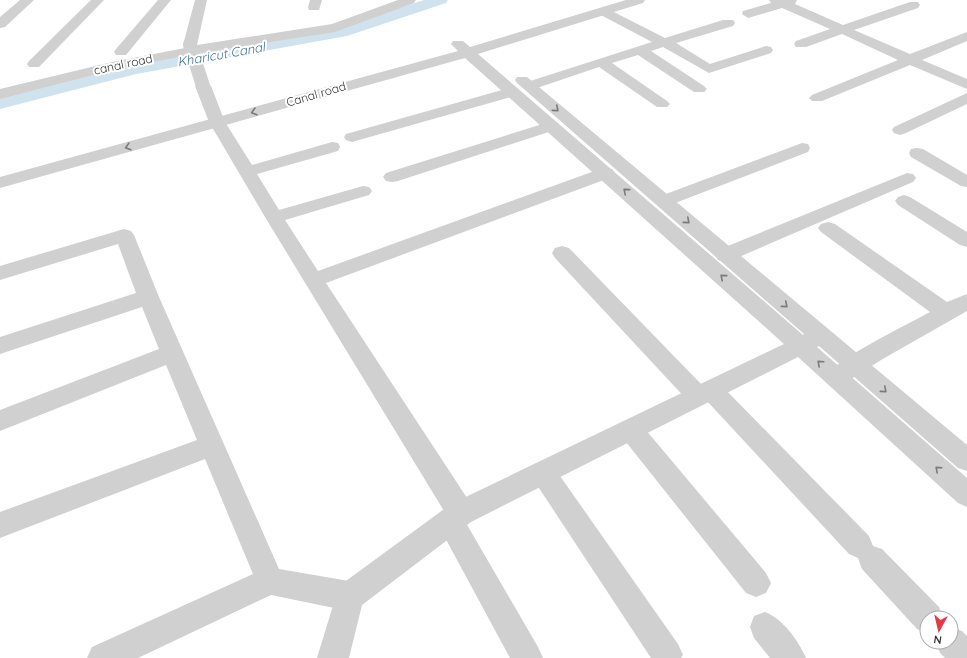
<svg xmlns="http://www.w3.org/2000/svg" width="967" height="658" viewBox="0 0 967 658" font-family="Quicksand,sans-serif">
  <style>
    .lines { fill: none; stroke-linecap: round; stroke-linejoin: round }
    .canal { fill: #cfe2ee; fill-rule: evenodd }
    .minor { fill: #d0d0d0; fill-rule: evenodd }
    .tertiary { fill: #d0d0d0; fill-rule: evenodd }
    .minor-bridge { stroke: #d0d0d0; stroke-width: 14 }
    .oneway { stroke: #7a7a7a }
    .labels { text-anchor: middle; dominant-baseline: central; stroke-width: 4; stroke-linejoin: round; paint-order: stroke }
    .far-street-label { font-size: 12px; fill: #333; stroke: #fff }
    .far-water-label { font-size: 13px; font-style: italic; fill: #3f7597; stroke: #fff }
  </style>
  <rect width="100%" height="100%" fill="#fff"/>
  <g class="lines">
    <polygon class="canal" points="424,0 448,0 446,3 347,36 136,74 0,109 0,97 136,63 344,26"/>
    <g class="minor">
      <polygon points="20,0 34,0 5,27 0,28 0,17"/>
      <polygon points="91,0 104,0 39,67 29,67 27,64 29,61"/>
      <polygon points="158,0 171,0 126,55 116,55 114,52 116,49"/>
      <polygon points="195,0 207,0 197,45 332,24 398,0 416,0 414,3 335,32 199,53 112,70 0,99 0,89 112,62 185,48 183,45"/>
      <polygon points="310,0 322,0 319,10 309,10 308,7"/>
      <polygon points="769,0 797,0 795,4 843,25 910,2 918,2 920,5 918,8 854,30 910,54 967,32 967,41 922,60 967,79 967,89 910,65 822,101 812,101 809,98 812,95 898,60 842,34 806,47 796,47 794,44 796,41 830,29 782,8 748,18 742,14 743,11 771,3"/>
      <polygon points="604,7 665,38 723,20 733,20 735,23 733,26 676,43 710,64 766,46 771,47 773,50 771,53 709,73 663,47 651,51 704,86 707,89 704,92 694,92 638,55 612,63 667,101 670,104 667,107 657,107 599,67 534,89 524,89 521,86 524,83 652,42 599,14 598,11"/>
      <polygon points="203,81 208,83 211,86 225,122 252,165 332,142 338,143 340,147 338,151 257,174 279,210 363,186 369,187 372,191 369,195 285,220 318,271 600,169 606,168 612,169 615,173 612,177 326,283 471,504 475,513 471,522 466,523 538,647 543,658 510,658 436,521 440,512 444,511 265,217 209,122 195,86 198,83"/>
      <polygon points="513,87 518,89 521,92 518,95 352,142 346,140 344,137 346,134"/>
      <polygon points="967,93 967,104 906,133 900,135 894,133 892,130 894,127"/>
      <polygon points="552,121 558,123 560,126 558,129 398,181 392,182 386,181 383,177 386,173"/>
      <polygon points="802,143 808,144 810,148 808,152 670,205 664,207 658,205 655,201 658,197"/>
      <polygon points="917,148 923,149 967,175 967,187 961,186 911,157 909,153 911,149"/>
      <polygon points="907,173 913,174 916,178 913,182 732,260 725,262 718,260 715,255 718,250"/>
      <polygon points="904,195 910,197 967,232 967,247 960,245 898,205 895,201 898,197"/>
      <path d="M828 222 835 224 947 302 967 294V311L881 360 845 383 837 386 829 383 825 377C834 360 910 323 930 312L821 232 818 228 821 224Z"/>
      <polygon points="124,229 131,231 134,235 159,297 279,569 349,581 359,586 364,596 359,606 349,611 271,595 138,658 87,658 92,647 253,574 205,459 0,538 0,512 197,440 166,365 0,431 0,410 159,349 142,307 0,354 0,337 136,293 118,244 0,280 0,266"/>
      <polygon points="562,246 569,248 701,384 710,380 718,382 869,536 873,546 882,549 939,607 943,618 927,618 927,633 917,629 862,569 858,558 849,554 706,400 697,404 689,402 555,258 552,253 555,248"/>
      <polygon points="631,420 640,423 766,573 771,583 766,593 756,597 746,593 622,437 619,430 622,423"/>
      <polygon points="544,463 553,466 678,644 683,655 681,658 651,658 535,482 531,474 535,466"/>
      <path d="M765 612C783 619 798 640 806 658H770L754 638 750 627 754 616Z"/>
      <polygon points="951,627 962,631 967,636 967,658 945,658 940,653 936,642 951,642"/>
    </g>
    <polygon class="tertiary" points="626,0 645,0 643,3 478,54 803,335 804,334 517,83 515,80 517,77 527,77 967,445 967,471 958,468 819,346 817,347 967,478 967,507 958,503 798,357 471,522 362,605 349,658 317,658 339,586 451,504 784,344 465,58 0,188 0,177 458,51 451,44 453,41 463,41 470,47"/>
    <polyline class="minor-bridge" points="190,45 203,86"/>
  </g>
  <defs><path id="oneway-chevron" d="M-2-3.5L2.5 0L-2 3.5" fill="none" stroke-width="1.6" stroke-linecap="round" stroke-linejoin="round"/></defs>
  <g class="oneway">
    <use href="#oneway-chevron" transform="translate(556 109) rotate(40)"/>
    <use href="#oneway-chevron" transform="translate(254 112) rotate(164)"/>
    <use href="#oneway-chevron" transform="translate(128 147) rotate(164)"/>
    <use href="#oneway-chevron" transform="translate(626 191) rotate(-139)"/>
    <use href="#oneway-chevron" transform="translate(687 221) rotate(41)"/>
    <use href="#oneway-chevron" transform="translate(723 277) rotate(-139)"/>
    <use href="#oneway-chevron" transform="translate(785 305) rotate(40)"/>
    <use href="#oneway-chevron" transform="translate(820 363) rotate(-138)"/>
    <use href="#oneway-chevron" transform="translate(884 390) rotate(40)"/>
    <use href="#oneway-chevron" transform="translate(938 469) rotate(-138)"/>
  </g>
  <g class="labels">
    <g class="far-street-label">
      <text transform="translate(123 64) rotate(-12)">canal road</text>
      <text transform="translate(316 94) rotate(-16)">Canal road</text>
    </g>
    <g class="far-water-label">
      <text transform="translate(221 54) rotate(-10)">Kharicut Canal</text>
    </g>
  </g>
  <g transform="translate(939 630) rotate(188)"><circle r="19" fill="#ffffff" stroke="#adadad"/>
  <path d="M0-3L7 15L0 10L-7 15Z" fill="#e63946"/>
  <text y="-6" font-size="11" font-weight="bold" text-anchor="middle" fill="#333333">N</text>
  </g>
</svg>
